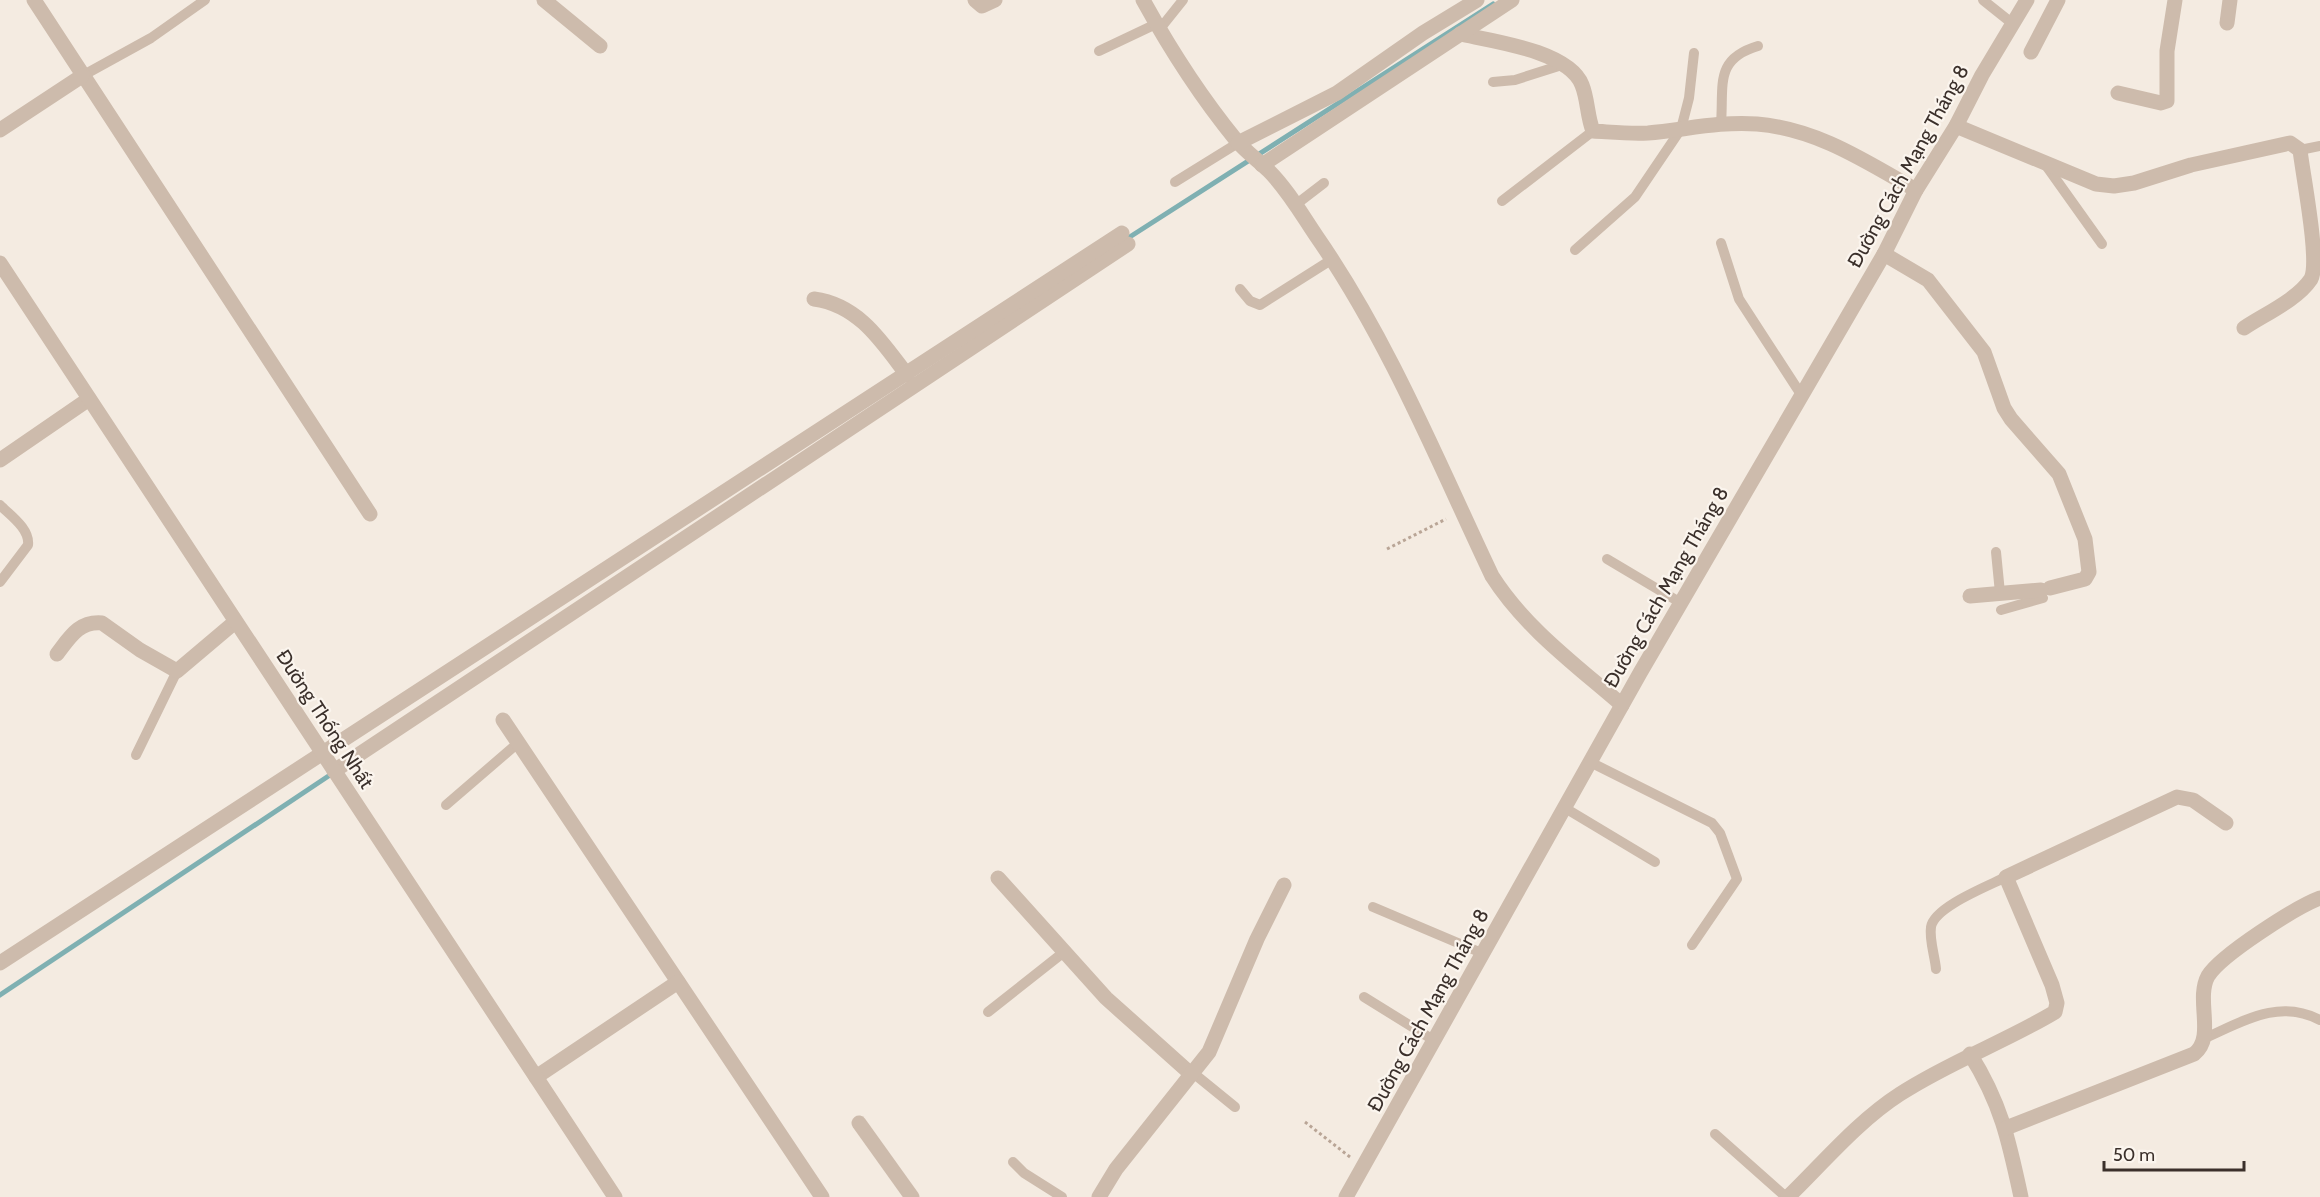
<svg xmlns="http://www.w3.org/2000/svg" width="2320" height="1197" viewBox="0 0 2320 1197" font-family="Cabin,sans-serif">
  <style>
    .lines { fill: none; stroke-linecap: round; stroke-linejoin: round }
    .stream { stroke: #7fb0b2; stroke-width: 5 }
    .path { stroke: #b9a596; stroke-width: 3; stroke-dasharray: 3 3; stroke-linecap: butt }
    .service { stroke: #cdbbac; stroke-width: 10 }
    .minor { stroke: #cdbbac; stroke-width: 15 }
    .tertiary { stroke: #cdbbac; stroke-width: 15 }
    .labels { text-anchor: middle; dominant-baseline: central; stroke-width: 4.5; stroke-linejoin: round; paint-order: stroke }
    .street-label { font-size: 20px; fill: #3b302b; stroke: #fbf5ee }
  </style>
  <rect width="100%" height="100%" fill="#f4ebe1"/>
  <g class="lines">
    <g class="stream">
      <polyline points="1125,240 1493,4"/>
      <polyline points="0,995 333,773"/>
    </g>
    <g class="path">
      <polyline points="1387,549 1446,519"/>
      <polyline points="1305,1122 1350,1157"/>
    </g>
    <g class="service">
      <polyline points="1983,0 2013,24"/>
      <polyline points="1159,30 1183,0"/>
      <polyline points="1099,51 1156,24"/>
      <polyline points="82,76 151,38 205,0"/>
      <polyline points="1493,82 1515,80 1565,64"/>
      <path d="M1721 124C1724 85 1714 59 1758 46"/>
      <polyline points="2300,150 2320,146"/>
      <polyline points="2045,164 2102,244"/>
      <polyline points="1175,182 1238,143"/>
      <polyline points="1502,201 1593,131"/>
      <polyline points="1294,206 1324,183"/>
      <polyline points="1721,243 1739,299 1802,396"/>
      <polyline points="1575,250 1635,197 1681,129 1689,98 1694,53"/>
      <polyline points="1240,289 1250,301 1260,305 1331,260"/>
      <path d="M0 505C11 516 30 529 28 545L0 582"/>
      <polyline points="1996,552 2000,593"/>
      <polyline points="1607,559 1681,603"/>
      <polyline points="2001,610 2043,598"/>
      <polyline points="136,755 177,671"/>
      <polyline points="1590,762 1712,823 1720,833 1737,879 1692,945"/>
      <polyline points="446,805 518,743"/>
      <polyline points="1565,808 1655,862"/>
      <polyline points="1373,907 1484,954"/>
      <path d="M1936 969C1935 957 1929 939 1931 927 1934 907 1988 886 2006 877"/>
      <polyline points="1364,997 1435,1041"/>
      <polyline points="988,1012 1064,952"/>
      <path d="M2203 1039C2242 1022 2278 998 2320 1020"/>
      <polyline points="1192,1072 1235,1107"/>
      <polyline points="1715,1134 1786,1197"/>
      <polyline points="1013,1162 1024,1173 1062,1197"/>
    </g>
    <g class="minor">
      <polyline points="34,0 370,514"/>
      <polyline points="544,0 600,46"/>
      <polyline points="975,0 982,6 995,0"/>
      <path d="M1143 0C1170 49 1200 96 1236 140 1246 152 1258 160 1269 171 1288 190 1302 215 1317 237 1389 341 1438 462 1492 576 1525 628 1576 665 1622 705"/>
      <polyline points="2227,23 2230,0"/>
      <path d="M1460 34C1492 41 1569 51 1582 85 1588 100 1587 116 1593 131 1611 132 1629 134 1648 133 1684 130 1720 121 1757 124 1817 129 1865 161 1916 190"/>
      <polyline points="2031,52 2058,0"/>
      <polyline points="2118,93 2161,103 2167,101 2167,51 2175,0"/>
      <path d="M1956 126 2096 184 2114 186 2134 183 2191 165 2290 143 2300 150C2303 176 2320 261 2311 279 2297 300 2265 314 2244 328"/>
      <polyline points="0,130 82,76"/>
      <polyline points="1238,143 1337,93 1423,33 1477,0"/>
      <polyline points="1262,165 1512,0"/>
      <polyline points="1884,254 1928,280 1984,352 2004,408 2011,419 2059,474 2085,539 2089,572 2085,579 2050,588"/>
      <path d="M814 299C859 305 882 342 907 375"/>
      <polyline points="0,460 89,399"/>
      <polyline points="1970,596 2041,590"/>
      <path d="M57 654C70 637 79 621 102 623L140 650 177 671 235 622"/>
      <polyline points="503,720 822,1197"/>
      <polyline points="334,771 1128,244"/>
      <polyline points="998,878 1106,998 1191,1074"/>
      <polyline points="0,963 1122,233"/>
      <path d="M1970 1054C2001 1103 2009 1141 2021 1197"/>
      <polyline points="536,1077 678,982"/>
      <polyline points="859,1123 912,1197"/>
      <path d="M2006 1128 2194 1054C2216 1037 2195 1000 2208 976 2221 955 2296 907 2320 898"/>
      <polyline points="1099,1197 1116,1169 1209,1052 1257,939 1284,885"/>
      <path d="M1788 1197C1823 1163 1858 1121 1900 1094 1949 1062 2005 1042 2055 1012L2057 1003 2052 985 2006 877 2177 797 2193 800 2226 823"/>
    </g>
    <g class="tertiary">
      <polyline points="0,263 615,1197"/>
      <polyline points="1346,1197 1640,673 1884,254 1916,190 1956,126 1982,75 2027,0"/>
    </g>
  </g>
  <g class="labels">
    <g class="street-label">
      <text transform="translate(1908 166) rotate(-61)">Đường Cách Mạng Tháng 8</text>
      <text transform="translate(1666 587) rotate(-60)">Đường Cách Mạng Tháng 8</text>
      <text transform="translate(325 719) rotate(57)">Đường Thống Nhất</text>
      <text transform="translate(1428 1010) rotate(-61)">Đường Cách Mạng Tháng 8</text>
    </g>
  </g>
  <path d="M2104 1161v9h140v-9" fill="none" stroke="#3b302b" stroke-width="3"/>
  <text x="2113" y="1161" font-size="18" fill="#3b302b" stroke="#fbf5ee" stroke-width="4.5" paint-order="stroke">50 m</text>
</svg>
